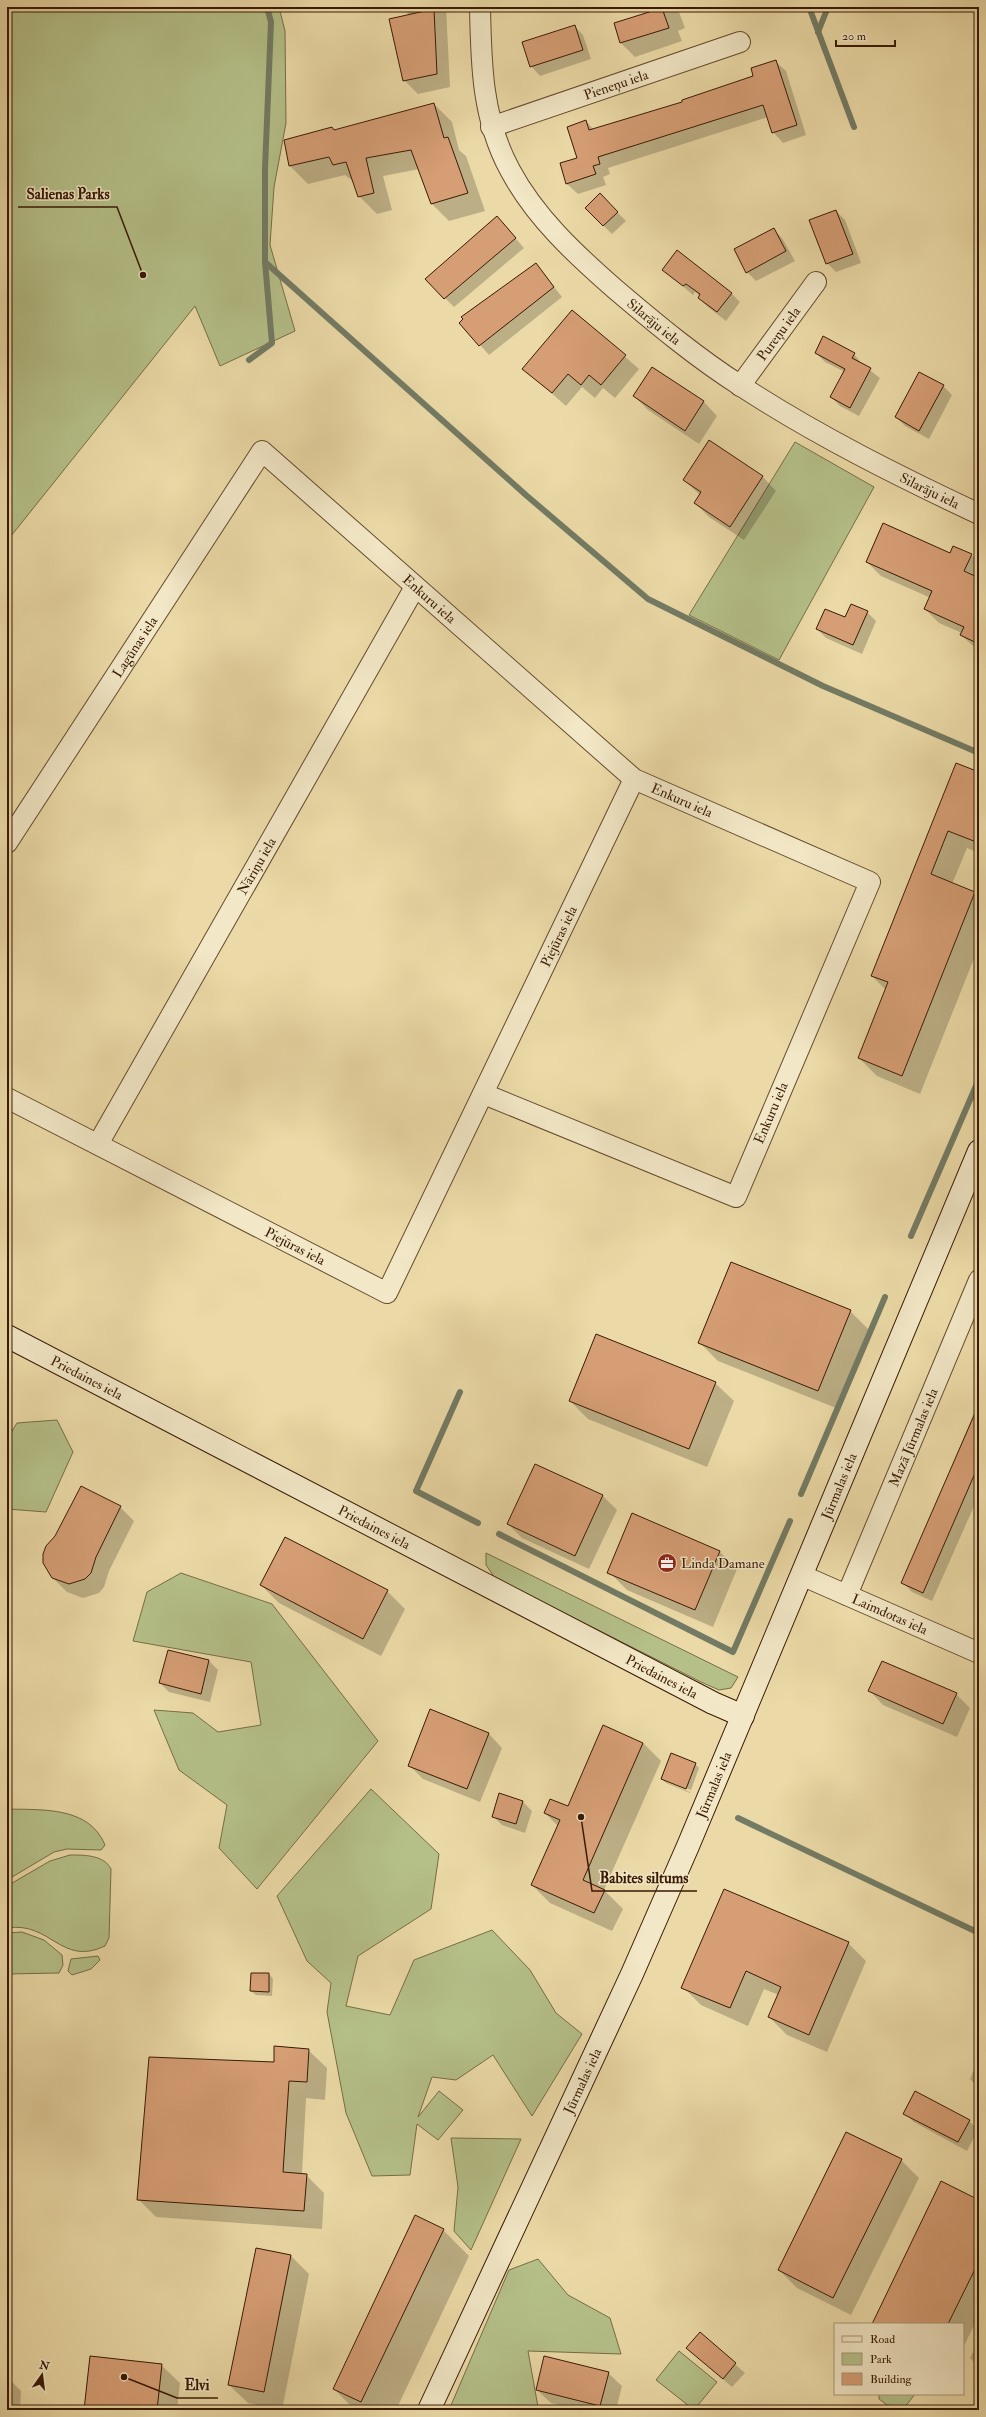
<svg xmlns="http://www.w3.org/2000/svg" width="986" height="2417" viewBox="0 0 986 2417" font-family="'IM FELL Double Pica',serif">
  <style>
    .green { fill: #b5c089; stroke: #776d46 }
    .shadow { fill: #0003; fill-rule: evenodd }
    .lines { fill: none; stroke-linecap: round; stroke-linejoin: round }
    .stream { stroke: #737b64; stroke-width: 6 }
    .building { fill: #d69e75; stroke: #391a04 }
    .street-casing { stroke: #664a2d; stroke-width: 22 }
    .secondary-casing { stroke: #391a04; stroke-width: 24 }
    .street { stroke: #f2e7c6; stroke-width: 20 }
    .secondary { stroke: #f2e7c6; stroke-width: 22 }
    .labels { text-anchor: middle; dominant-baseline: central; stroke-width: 3; stroke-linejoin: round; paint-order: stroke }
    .street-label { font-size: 14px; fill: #391a04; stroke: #f2e7c6 }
    .poi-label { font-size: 14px; fill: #391a04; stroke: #f2e7c6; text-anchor: start }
    .leader { fill: none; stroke: #391a04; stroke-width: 1.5 }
    .callout-dot { fill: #391a04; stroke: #f2e7c6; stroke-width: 1.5 }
    .callout-label { font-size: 15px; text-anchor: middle; font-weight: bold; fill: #391a04; stroke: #f2e7c6; stroke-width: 3; stroke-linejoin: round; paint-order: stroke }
  </style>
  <rect width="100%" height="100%" fill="#ebdaa7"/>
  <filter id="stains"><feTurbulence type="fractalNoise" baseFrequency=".005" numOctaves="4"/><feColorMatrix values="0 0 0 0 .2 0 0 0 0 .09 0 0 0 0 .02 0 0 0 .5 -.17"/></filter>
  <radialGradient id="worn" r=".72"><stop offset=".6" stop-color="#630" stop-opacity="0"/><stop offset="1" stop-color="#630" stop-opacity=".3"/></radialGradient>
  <g class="green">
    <polygon points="7,7 279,7 285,31 286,123 274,187 270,245 295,331 220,366 195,306 7,541"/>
    <polygon points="795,442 874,487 779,660 689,615"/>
    <polygon points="57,1420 73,1452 46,1512 7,1509 7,1439 17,1423"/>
    <polygon points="486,1553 738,1677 731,1688 719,1690 701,1682 495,1578 486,1565"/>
    <polygon points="181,1573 272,1604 378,1741 257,1889 219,1848 227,1805 179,1770 154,1710 193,1713 218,1732 261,1725 251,1662 133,1641 147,1592"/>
    <polygon points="371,1789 439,1854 431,1909 358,1956 346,2006 390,2015 414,1960 492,1930 530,1970 556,2013 582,2034 532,2116 493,2055 456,2080 432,2077 418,2117 439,2091 463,2110 438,2140 417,2124 410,2175 372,2176 346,2113 327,2012 331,1983 307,1961 277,1896"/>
    <path d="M7 1809C42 1810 89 1806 105 1845L101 1850 67 1849 54 1852 7 1880Z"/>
    <path d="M70 1855C85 1855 104 1855 111 1869L109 1938 105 1946C61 1967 51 1921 7 1928V1886L50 1861Z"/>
    <polygon points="22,1932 44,1940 62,1955 63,1965 59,1973 7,1974 7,1933"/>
    <polygon points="98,1956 100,1960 91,1969 72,1975 68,1971 71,1959"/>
    <polygon points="451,2138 521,2139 471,2250 454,2231 458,2187"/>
    <polygon points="538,2259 568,2295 610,2318 621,2354 528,2351 538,2407 535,2410 449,2410 509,2270"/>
    <polygon points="679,2351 717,2382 694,2410 656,2380"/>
    <polygon points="879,2394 915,2394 905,2407 887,2405 879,2399"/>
  </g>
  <g class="shadow">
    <polygon points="406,7 446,7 450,87 418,94 404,80 408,16"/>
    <polygon points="648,7 677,7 685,28 678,31 682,41 635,57 621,43 615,24 650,13"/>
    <polygon points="574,26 583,35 591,59 540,76 531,66"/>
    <polygon points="775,61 786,71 806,135 783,143 773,132 768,117 608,168 610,174 603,177 606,185 578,194 567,184 561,164 579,158 586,121 594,130 684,103 754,76"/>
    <polygon points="434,104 452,122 459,150 466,156 485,211 449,221 431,203 419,169 383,176 392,210 377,214 359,196 354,182 345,175 308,184 290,166 332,128 335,131"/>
    <polygon points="609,204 626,221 612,234 603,225"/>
    <polygon points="836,211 845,220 861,263 836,272 827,263"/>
    <polygon points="497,217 524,248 454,307 426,279"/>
    <polygon points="773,229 782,238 795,261 756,281 747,272"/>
    <polygon points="536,264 562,297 489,355 461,323"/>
    <polygon points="664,270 731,293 740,302 726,321 708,307 699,298 700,296 695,292 693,295"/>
    <polygon points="572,311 639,369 615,398 603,388 595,398 582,387 566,406 524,369"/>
    <polygon points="816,353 854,354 862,364 880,378 859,416 840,406 831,397 845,372 825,362"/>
    <polygon points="653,368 704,402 717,416 699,444 648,410 634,396"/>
    <polygon points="943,386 952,395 929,439 905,426 896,417"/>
    <polygon points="709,442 763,477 776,491 744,540 709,517 695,503 700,495 684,480"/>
    <polygon points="950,555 971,555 979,562 979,651 961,635 962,633 939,623 925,609 931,598 881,576 867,562"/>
    <polygon points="867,612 876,621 862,654 826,638 817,629"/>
    <polygon points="956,764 979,773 979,853 967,848 952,884 975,893 979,897 979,946 920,1094 877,1076 859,1058 886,990 872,976"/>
    <polygon points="850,1311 868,1329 836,1408 718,1361 700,1343"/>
    <polygon points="715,1383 734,1401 707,1467 588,1419 570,1401"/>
    <polygon points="979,1401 979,1495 932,1601 912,1592 903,1583"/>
    <polygon points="536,1465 603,1496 617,1510 589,1569 522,1538 508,1524"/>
    <polygon points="120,1507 134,1521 109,1571 104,1587 99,1593 83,1598 67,1592 53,1578"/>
    <polygon points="719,1551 737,1569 713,1627 627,1590 609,1572"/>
    <polygon points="261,1585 387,1591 405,1609 381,1656 279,1603"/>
    <polygon points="209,1661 218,1670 210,1702 169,1692 160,1683"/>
    <polygon points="870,1691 956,1694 970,1708 957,1737 883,1705"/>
    <polygon points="431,1711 489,1734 502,1748 480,1802 423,1779 409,1765"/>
    <polygon points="643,1743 661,1761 604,1890 623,1909 612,1931 550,1903 532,1885 558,1826 545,1813 568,1808"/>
    <path d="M695 1764 699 1768 690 1793 666 1783 662 1779ZM666 1780 691 1790 690 1792 666 1782Z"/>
    <polygon points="500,1794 523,1802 532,1811 525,1833 502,1825 493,1816"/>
    <polygon points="848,1943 866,1961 827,2052 787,2035 769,2017 779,1995 764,1989 748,2026 701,2005 683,1987"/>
    <polygon points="269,1974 273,1979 272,1996 256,1995 251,1991"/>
    <polygon points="979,2049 979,2088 970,2079 977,2062 974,2059"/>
    <polygon points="308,2050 327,2068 325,2100 306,2098 302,2174 306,2175 324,2193 322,2229 156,2217 138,2199 274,2063"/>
    <polygon points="904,2113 969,2121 978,2130 967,2151 914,2122"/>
    <polygon points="901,2160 919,2178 851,2315 797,2288 779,2270"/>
    <polygon points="979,2201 979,2315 963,2348 963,2324 879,2324"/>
    <polygon points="443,2230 469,2256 396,2410 355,2410 334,2389"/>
    <polygon points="257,2249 291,2256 309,2274 282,2410 248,2403 229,2385"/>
    <polygon points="700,2333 745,2373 732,2387 687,2348"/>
    <polygon points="979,2339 979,2367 970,2358"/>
    <polygon points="161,2365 180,2383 177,2410 86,2410"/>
    <polygon points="608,2373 622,2386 616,2410 577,2410 551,2403 537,2390"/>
    <polygon points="7,2377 21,2391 20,2410 7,2410"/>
  </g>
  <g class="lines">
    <g class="stream">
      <polyline points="809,7 854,127"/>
      <polyline points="818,32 828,7"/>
      <polyline points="265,262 527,496 648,599 823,686 979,753"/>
      <polyline points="249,360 272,343 265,262 265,169 271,22 267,7"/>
      <polyline points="911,1236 979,1079"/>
      <polyline points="460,1392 416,1491 478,1523"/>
      <polyline points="801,1494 885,1297"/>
      <polyline points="499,1534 733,1652 790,1521"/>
      <polyline points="738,1818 979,1933"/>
    </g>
  </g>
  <g class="building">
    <polygon points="662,8 669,28 620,43 614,23"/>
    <polygon points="434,9 437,74 403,81 389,19"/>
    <polygon points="575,25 583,50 530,67 522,42"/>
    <polygon points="776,60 797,125 772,133 763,105 598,157 600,164 593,166 596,174 566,184 560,163 577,158 567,127 586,120 589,130 682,102 682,100 753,76 751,68"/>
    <polygon points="434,103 444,138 448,137 468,193 431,204 411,150 366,158 374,193 358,197 346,162 333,165 329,157 289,166 284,140 332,127 334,130"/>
    <polygon points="600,193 618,212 603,226 585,208"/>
    <polygon points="836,210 853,254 826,264 809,220"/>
    <polygon points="497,216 516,238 444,299 425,279"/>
    <polygon points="774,228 786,251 746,273 734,249"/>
    <polygon points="677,250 732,293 717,312 698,298 700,294 686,284 683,286 662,270"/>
    <polygon points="536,263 554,287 479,346 459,323 463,319 461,317"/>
    <polygon points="572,310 626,355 601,385 589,375 581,385 568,374 552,393 522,369"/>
    <polygon points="823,336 855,353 852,358 871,368 850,408 830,397 845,369 815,353"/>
    <polygon points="652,367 704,401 685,431 633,396"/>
    <polygon points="919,372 944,385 919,431 895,417"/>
    <polygon points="709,440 763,476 730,527 694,503 701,492 683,480"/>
    <polygon points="883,523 950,553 953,546 972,554 964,571 979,578 979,644 960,635 964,627 924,609 932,591 866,562"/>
    <polygon points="851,604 868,611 853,645 816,629 825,609 845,617"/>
    <polygon points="956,763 979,772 979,843 948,831 931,874 975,892 902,1076 858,1058 888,982 871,976"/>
    <polygon points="731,1262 851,1310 818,1391 698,1343"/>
    <polygon points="596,1334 716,1382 689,1449 569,1401"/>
    <polygon points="979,1404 979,1464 923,1593 901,1583"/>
    <polygon points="535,1464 603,1495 575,1556 507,1524"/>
    <polygon points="81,1486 121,1506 96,1557 91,1573 85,1579 69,1584 52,1578 43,1563 43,1554 46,1546 55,1536"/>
    <polygon points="632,1513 720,1551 695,1610 607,1573"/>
    <polygon points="285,1537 388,1590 363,1639 260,1585"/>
    <polygon points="168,1650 209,1660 201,1694 159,1683"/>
    <polygon points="882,1661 957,1693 943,1724 868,1691"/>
    <polygon points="430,1709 489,1733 467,1789 408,1766"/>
    <polygon points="603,1725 643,1743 583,1880 605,1890 594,1913 531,1885 560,1820 544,1813 550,1799 568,1806"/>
    <polygon points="671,1753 696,1763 686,1789 661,1779"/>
    <polygon points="499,1793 523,1801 516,1824 492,1817"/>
    <polygon points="724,1889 849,1942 809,2035 768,2017 781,1987 746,1971 730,2008 681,1988"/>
    <polygon points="251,1973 269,1973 269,1992 250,1991"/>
    <polygon points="274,2046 309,2049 307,2082 289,2081 283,2172 307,2174 304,2211 137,2200 149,2057 274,2062"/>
    <polygon points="915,2091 970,2120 958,2142 903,2114"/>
    <polygon points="846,2132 902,2159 833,2298 778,2270"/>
    <polygon points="941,2181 979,2200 979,2261 948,2324 872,2324"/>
    <polygon points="415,2215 444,2229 361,2402 333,2389"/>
    <polygon points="256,2248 291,2255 264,2392 228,2385"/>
    <polygon points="700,2332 736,2363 723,2379 686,2348"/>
    <polygon points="90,2356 162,2364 157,2410 84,2410"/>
    <polygon points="544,2356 609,2372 600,2406 536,2390"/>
  </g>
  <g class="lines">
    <g class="street-casing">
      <g id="street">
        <path id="s1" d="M480 7C481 63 482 119 510 170 535 217 575 254 615 289 655 323 697 358 741 386 816 435 898 476 979 514"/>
        <path id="s2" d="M491 127 740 42"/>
        <path id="s3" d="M740 386 816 282"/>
        <path id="s4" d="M7 843 262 451 634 779 870 882 736 1197 484 1094"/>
        <path id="s5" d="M7 1098 387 1293 634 779"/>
        <path id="s6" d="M98 1144 415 587"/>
        <path id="s7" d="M801 1575 979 1653"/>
        <path id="s8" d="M847 1595 979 1280"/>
      </g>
    </g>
    <g class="secondary-casing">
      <g id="secondary">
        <path id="s9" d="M7 1336 713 1703 743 1716"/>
        <path id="s10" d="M429 2410 632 1974 688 1846 979 1151"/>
      </g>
    </g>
    <use href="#street" class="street"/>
    <use href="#secondary" class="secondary"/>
  </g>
  <defs>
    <g id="office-disc" transform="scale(1)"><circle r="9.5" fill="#8f2418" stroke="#f2e7c6"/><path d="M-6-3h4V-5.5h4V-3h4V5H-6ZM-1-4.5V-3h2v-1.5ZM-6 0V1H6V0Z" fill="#fff"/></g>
  </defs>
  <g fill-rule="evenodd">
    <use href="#office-disc" x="667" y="1563"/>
  </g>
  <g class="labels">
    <g class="street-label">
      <text stroke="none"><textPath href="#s2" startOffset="132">Pieneņu iela</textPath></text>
      <text stroke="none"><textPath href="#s1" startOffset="378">Silarāju iela</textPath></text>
      <text stroke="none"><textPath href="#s3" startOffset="65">Pureņu iela</textPath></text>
      <text stroke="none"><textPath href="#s1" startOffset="702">Silarāju iela</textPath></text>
      <text stroke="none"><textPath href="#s4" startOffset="691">Enkuru iela</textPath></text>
      <text stroke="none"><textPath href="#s4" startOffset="234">Lagūnas iela</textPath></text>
      <text stroke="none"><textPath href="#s4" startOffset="1016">Enkuru iela</textPath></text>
      <text stroke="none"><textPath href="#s6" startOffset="320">Nāriņu iela</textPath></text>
      <text stroke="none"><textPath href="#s5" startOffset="823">Piejūras iela</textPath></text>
      <text transform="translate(771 1113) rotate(-67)">Enkuru iela</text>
      <text stroke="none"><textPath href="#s5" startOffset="324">Piejūras iela</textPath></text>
      <text stroke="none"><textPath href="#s9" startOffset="90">Priedaines iela</textPath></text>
      <text stroke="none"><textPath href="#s8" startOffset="171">Mazā Jūrmalas iela</textPath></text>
      <text stroke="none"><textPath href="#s10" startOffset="1011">Jūrmalas iela</textPath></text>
      <text stroke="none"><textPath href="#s9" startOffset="414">Priedaines iela</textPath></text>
      <text stroke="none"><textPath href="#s7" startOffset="97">Laimdotas iela</textPath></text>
      <text stroke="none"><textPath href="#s9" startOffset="738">Priedaines iela</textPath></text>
      <text stroke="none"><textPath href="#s10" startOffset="687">Jūrmalas iela</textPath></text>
      <text stroke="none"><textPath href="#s10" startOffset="363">Jūrmalas iela</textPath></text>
    </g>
    <g class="poi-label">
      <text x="681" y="1563">Linda Damane</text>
    </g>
  </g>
  <path class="leader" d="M143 275L117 207H18M581 1817L592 1891H697M124 2377L177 2398H218"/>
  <g class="callout-dot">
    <circle cx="143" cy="275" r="4"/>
    <circle cx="581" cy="1817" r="4"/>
    <circle cx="124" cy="2377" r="4"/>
  </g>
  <g class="callout-label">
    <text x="68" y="199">Salienas Parks</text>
    <text x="644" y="1883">Babites siltums</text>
    <text x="197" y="2390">Elvi</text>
  </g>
  <rect width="986" height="2417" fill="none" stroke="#ebdaa7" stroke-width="24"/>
  <rect x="8" y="8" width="970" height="2401" fill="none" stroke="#391a04" stroke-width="2"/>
  <rect x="12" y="12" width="962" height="2393" fill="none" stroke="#391a04"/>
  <rect x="834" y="2323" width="130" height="72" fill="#f2e7c6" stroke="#a89578"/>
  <rect x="842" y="2336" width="20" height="6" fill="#f2e7c6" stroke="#a89578"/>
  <text x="870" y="2343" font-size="12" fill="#391a04">Road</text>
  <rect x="842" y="2353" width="20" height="12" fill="#b5c089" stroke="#a89578"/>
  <text x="870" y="2363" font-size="12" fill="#391a04">Park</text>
  <rect x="842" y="2373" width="20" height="12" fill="#d69e75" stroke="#a89578"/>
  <text x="870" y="2383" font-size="12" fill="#391a04">Building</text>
  <g transform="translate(42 2375) rotate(14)" stroke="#f2e7c6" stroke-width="3" paint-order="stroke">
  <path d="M0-3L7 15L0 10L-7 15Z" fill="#391a04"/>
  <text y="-6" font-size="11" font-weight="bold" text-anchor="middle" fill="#391a04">N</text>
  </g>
  <path d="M836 40v6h59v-6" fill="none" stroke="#391a04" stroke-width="2"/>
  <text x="842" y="40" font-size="12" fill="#391a04" stroke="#f2e7c6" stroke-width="3" paint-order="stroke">20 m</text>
  <rect width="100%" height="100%" filter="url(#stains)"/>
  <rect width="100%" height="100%" fill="url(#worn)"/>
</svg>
